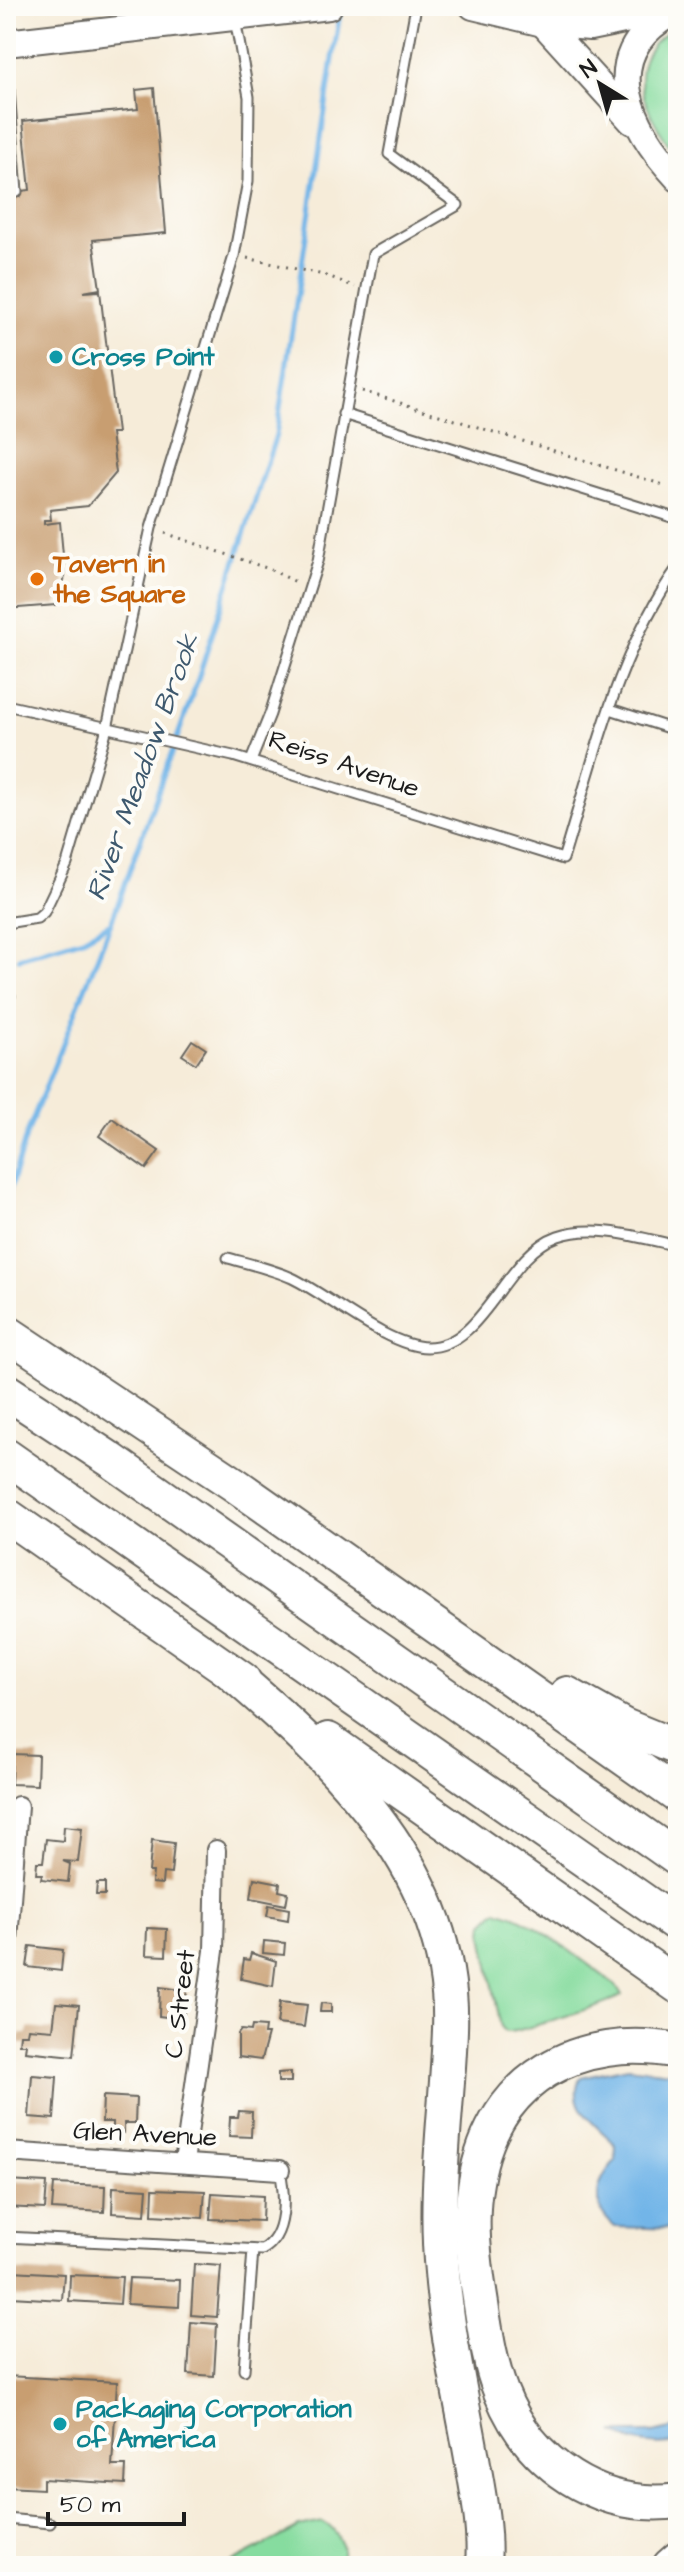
<svg xmlns="http://www.w3.org/2000/svg" width="684" height="2572" viewBox="0 0 684 2572" font-family="'Architects Daughter',sans-serif">
  <style>
    .green { fill: #86dc9f; stroke: #517c5e; stroke-width: 2 }
    .water { fill: #72b5e8; stroke: #476882; stroke-width: 2 }
    .lines { fill: none; stroke-linecap: round; stroke-linejoin: round }
    .stream { stroke: #72b5e8; stroke-width: 5 }
    .building { fill: #c89e71 }
    .service-casing { stroke: #68655e; stroke-width: 13 }
    .minor-casing { stroke: #68655e; stroke-width: 22 }
    .secondary-casing { stroke: #68655e; stroke-width: 30 }
    .motorway-casing { stroke: #68655e; stroke-width: 38 }
    .path { stroke: #68655e; stroke-width: 3; stroke-dasharray: 2 6; stroke-linecap: butt }
    .service { stroke: #fff; stroke-width: 9 }
    .minor { stroke: #fff; stroke-width: 18 }
    .secondary { stroke: #fff; stroke-width: 26 }
    .motorway { stroke: #fff; stroke-width: 34 }
    .culture-dot { fill: #0f9aa8; stroke: #fdfcf7; stroke-width: 3 }
    .food-dot { fill: #e8710a; stroke: #fdfcf7; stroke-width: 3 }
    .labels { text-anchor: middle; dominant-baseline: central; stroke-width: 8; stroke-linejoin: round; paint-order: stroke }
    .culture-label { font-size: 26px; font-weight: bold; fill: #0d838f; stroke: #fdfcf7; text-anchor: start }
    .food-label { font-size: 26px; font-weight: bold; fill: #c56008; stroke: #fdfcf7; text-anchor: start }
    .street-label { font-size: 26px; fill: #1c1c1c; stroke: #fdfcf7 }
    .water-label { font-size: 28px; font-style: italic; fill: #3e596e; stroke: #fdfcf7 }
  </style>
  <rect width="100%" height="100%" fill="#fdfcf7"/>
  <filter id="ink" filterUnits="userSpaceOnUse"><feTurbulence type="fractalNoise" baseFrequency=".0125" numOctaves="2"/><feDisplacementMap in="SourceGraphic" scale="16" xChannelSelector="R" yChannelSelector="G"/><feConvolveMatrix kernelMatrix="1 2 1 2 8 2 1 2 1" color-interpolation-filters="sRGB"/></filter>
  <filter id="wash" filterUnits="userSpaceOnUse"><feTurbulence type="fractalNoise" baseFrequency=".006" numOctaves="4" result="noise"/><feDisplacementMap in="SourceGraphic" scale="32" xChannelSelector="R" yChannelSelector="G"/><feGaussianBlur stdDeviation="1.8" result="paint"/><feColorMatrix in="noise" values="0 0 0 0 0 0 0 0 0 0 0 0 0 0 0 0 0 1.4 0 .05"/><feComposite in="paint" operator="in"/></filter>
  <g filter="url(#wash)">
    <rect width="100%" height="100%" fill="#f6ecd9"/>
    <g class="green">
      <path d="M678 25V158C647 116 613 60 678 25Z"/>
      <path d="M496 1911C525 1911 589 1967 616 1985L622 1995C615 2001 514 2034 506 2032L501 2028 483 1935 484 1923Z"/>
      <path d="M323 2522C339 2532 348 2549 338 2566H225L299 2527Z"/>
    </g>
    <g class="water">
      <path d="M628 2067 678 2073V2229L615 2227C590 2206 595 2183 615 2161L616 2145C597 2125 565 2107 581 2077Z"/>
      <path d="M678 2427V2443C654 2447 636 2444 614 2433H653Z"/>
    </g>
    <g class="lines">
      <g class="stream">
        <polyline points="19,958 83,939 111,923"/>
        <polyline points="6,1202 26,1136 111,923 196,685 276,435 341,6"/>
      </g>
    </g>
    <g id="blocks">
      <g class="building">
        <polygon points="154,88 166,233 93,240 100,289 83,292 100,291 117,433 111,433 116,473 88,506 50,510 51,520 44,520 44,524 60,522 65,577 56,605 6,609 6,193 30,190 23,121 138,109 136,90"/>
        <polygon points="192,1040 206,1049 196,1064 182,1055"/>
        <polygon points="112,1118 159,1151 146,1169 99,1136"/>
        <polygon points="12,1754 38,1755 37,1785 11,1784"/>
        <polygon points="64,1826 82,1828 78,1862 63,1861 70,1864 68,1882 41,1879 42,1874 36,1874 37,1862 43,1862 46,1839 63,1841"/>
        <polygon points="152,1840 174,1843 171,1874 163,1873 162,1884 152,1883 153,1872 149,1872"/>
        <polygon points="254,1878 280,1883 279,1891 288,1893 286,1905 251,1898"/>
        <polygon points="97,1883 105,1883 105,1895 96,1895"/>
        <polygon points="269,1905 289,1909 288,1920 267,1916"/>
        <polygon points="147,1928 167,1929 166,1956 146,1955"/>
        <polygon points="264,1941 285,1943 284,1955 263,1953"/>
        <polygon points="30,1946 63,1950 61,1971 27,1967"/>
        <polygon points="251,1953 276,1961 273,1986 241,1979 244,1959 249,1960"/>
        <polygon points="160,1987 187,1991 183,2019 159,2016"/>
        <polygon points="280,2002 307,2005 304,2027 277,2024"/>
        <polygon points="56,2003 79,2005 74,2056 25,2051 26,2044 19,2044 20,2034 27,2034 28,2028 53,2030"/>
        <polygon points="321,2003 331,2004 331,2012 320,2012"/>
        <polygon points="252,2026 265,2027 264,2034 268,2034 261,2060 238,2057 238,2034 241,2030 251,2031"/>
        <polygon points="291,2072 291,2082 278,2082 278,2073"/>
        <polygon points="32,2075 57,2077 54,2119 29,2117"/>
        <polygon points="103,2096 136,2098 135,2123 124,2123 124,2133 113,2133 113,2122 102,2122"/>
        <polygon points="239,2111 252,2112 251,2137 229,2136 230,2117 238,2117"/>
        <polygon points="6,2181 47,2183 45,2209 6,2207"/>
        <polygon points="54,2184 105,2186 104,2212 52,2209"/>
        <polygon points="113,2187 147,2189 145,2215 112,2213"/>
        <polygon points="153,2189 205,2191 203,2218 152,2215"/>
        <polygon points="212,2193 263,2196 262,2221 210,2219"/>
        <polygon points="194,2264 221,2266 217,2317 191,2315"/>
        <polygon points="12,2271 64,2274 62,2300 11,2297"/>
        <polygon points="70,2275 122,2277 120,2304 69,2301"/>
        <polygon points="129,2278 180,2280 179,2307 127,2304"/>
        <polygon points="191,2322 217,2324 214,2376 188,2374"/>
        <polygon points="6,2376 117,2382 112,2466 126,2466 125,2484 43,2479 43,2489 6,2487"/>
      </g>
    </g>
  </g>
  <g filter="url(#ink)">
    <use href="#blocks" fill-opacity="0" stroke="#68655e" stroke-width="2"/>
    <g class="lines">
      <g class="service-casing">
        <g id="service">
          <polyline points="6,51 17,192"/>
          <polyline points="343,414 678,519"/>
          <path d="M6 705 233 756 563 859C594 760 617 652 678 567"/>
          <polyline points="610,709 678,731"/>
          <polyline points="251,761 270,714 318,561 373,254 458,205 389,154 416,6"/>
          <polyline points="6,923 37,918 44,912 67,864 107,728 151,528 234,256 248,181 249,97 235,19"/>
          <polyline points="6,978 10,996 6,1010"/>
          <path d="M228 1258C250 1264 272 1269 292 1278 330 1296 386 1346 427 1347 485 1347 504 1255 558 1236 594 1223 642 1238 678 1246"/>
          <path d="M6 2237 262 2250C288 2236 285 2194 280 2170"/>
          <polyline points="244,2370 253,2250"/>
          <polyline points="6,2519 50,2523"/>
        </g>
      </g>
      <g class="minor-casing">
        <g id="minor">
          <polyline points="6,1967 18,1806"/>
          <polyline points="6,2152 280,2170"/>
          <polyline points="184,2162 214,1951 216,1850"/>
        </g>
      </g>
      <g class="secondary-casing">
        <g id="secondary">
          <polyline points="473,6 543,23 590,27 678,9"/>
          <path d="M670 14C593 57 633 130 678 178"/>
          <polyline points="543,23 632,121"/>
          <polyline points="6,43 329,6"/>
        </g>
      </g>
      <g class="motorway-casing">
        <g id="motorway">
          <polyline points="6,1332 234,1484 678,1796"/>
          <polyline points="6,1391 111,1460 678,1859"/>
          <polyline points="6,1456 678,1925"/>
          <polyline points="6,1515 243,1680"/>
          <path d="M226 1668C336 1762 456 1873 450 2030 447 2112 434 2190 442 2272 447 2335 461 2396 472 2458 478 2494 486 2529 483 2566"/>
          <polyline points="567,1694 624,1726 678,1748"/>
          <polyline points="328,1740 678,1986"/>
          <path d="M678 2051C579 2032 493 2078 476 2182 469 2220 474 2260 480 2298 485 2329 489 2362 501 2392 530 2465 599 2511 678 2501"/>
          <polyline points="670,2566 678,2559"/>
        </g>
      </g>
      <g class="path">
        <polyline points="247,258 328,276 355,287"/>
        <polyline points="362,391 667,486"/>
        <polyline points="165,533 269,569 296,582"/>
      </g>
      <use href="#service" class="service"/>
      <use href="#minor" class="minor"/>
      <use href="#secondary" class="secondary"/>
      <use href="#motorway" class="motorway"/>
    </g>
  </g>
  <g class="culture-dot">
    <circle cx="56" cy="357" r="8"/>
    <circle cx="60" cy="2424" r="8"/>
  </g>
  <circle class="food-dot" cx="37" cy="579" r="8"/>
  <g class="labels">
    <g class="culture-label">
      <text x="72" y="357">Cross Point</text>
      <text x="76" y="2409">Packaging Corporation<tspan x="76" dy="30">of America</tspan></text>
    </g>
    <g class="food-label">
      <text x="53" y="564">Tavern in<tspan x="53" dy="30">the Square</tspan></text>
    </g>
    <g class="street-label">
      <text transform="translate(344 764) rotate(19)">Reiss Avenue</text>
      <text transform="translate(180 2004) rotate(-83)">C Street</text>
      <text transform="translate(145 2134) rotate(3)">Glen Avenue</text>
    </g>
    <g class="water-label">
      <text transform="translate(143 767) rotate(-70)">River Meadow Brook</text>
    </g>
  </g>
  <rect width="684" height="2572" fill="none" stroke="#fdfcf7" stroke-width="32"/>
  <g transform="translate(600 84) rotate(323)" stroke="#fdfcf7" stroke-width="6" paint-order="stroke">
  <path d="M0-6L14 30L0 20L-14 30Z" fill="#1c1c1c"/>
  <text y="-12" font-size="22" font-weight="bold" text-anchor="middle" fill="#1c1c1c">N</text>
  </g>
  <path d="M48 2512v12h136v-12" fill="none" stroke="#1c1c1c" stroke-width="4"/>
  <text x="60" y="2512" font-size="24" fill="#1c1c1c" stroke="#fdfcf7" stroke-width="6" paint-order="stroke">50 m</text>
</svg>
